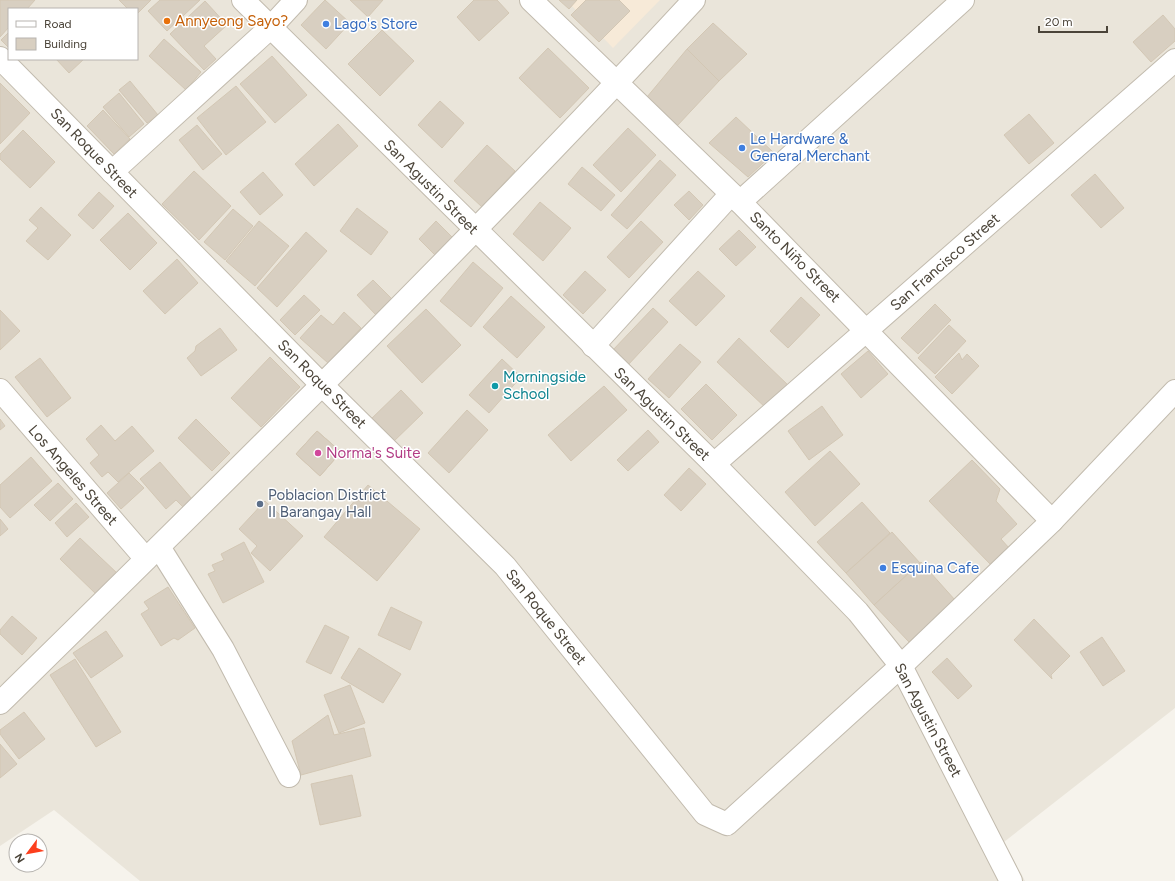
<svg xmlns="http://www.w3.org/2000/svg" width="1175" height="881" viewBox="0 0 1175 881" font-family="Figtree,sans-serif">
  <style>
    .residential { fill: #eae5da; fill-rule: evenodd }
    .commercial { fill: #f7ead8 }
    .building { fill: #d8cfc1; stroke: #d3c7b4 }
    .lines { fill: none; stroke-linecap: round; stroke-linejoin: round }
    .street-casing { stroke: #c2bbae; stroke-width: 24 }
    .street { stroke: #fff; stroke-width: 22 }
    .food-dot { fill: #e8710a; stroke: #fff; stroke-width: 1.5 }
    .shop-dot { fill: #3f7fe0; stroke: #fff; stroke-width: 1.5 }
    .culture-dot { fill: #0f9aa8; stroke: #fff; stroke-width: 1.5 }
    .hotel-dot { fill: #d1479c; stroke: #fff; stroke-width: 1.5 }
    .service-dot { fill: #5c6f8a; stroke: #fff; stroke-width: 1.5 }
    .labels { text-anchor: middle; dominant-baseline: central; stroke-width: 3; stroke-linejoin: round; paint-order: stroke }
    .food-label { font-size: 15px; fill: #c56008; stroke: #fff; text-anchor: start }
    .shop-label { font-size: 15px; fill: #366cbe; stroke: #fff; text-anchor: start }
    .street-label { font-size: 15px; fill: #4b4439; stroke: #fff }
    .culture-label { font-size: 15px; fill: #0d838f; stroke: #fff; text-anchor: start }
    .hotel-label { font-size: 15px; fill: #b23c85; stroke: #fff; text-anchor: start }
    .service-label { font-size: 15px; fill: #4e5e75; stroke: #fff; text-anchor: start }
  </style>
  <rect width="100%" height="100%" fill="#f6f3ec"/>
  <path class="residential" d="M0 0H1175V708L1004 842 1025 881H140L54 810 0 846ZM9 9H137V59H9Z"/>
  <polygon class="commercial" points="566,0 660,0 613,48"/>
  <g class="building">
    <polygon points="0,0 35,0 27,9 9,9 9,27 0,37"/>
    <polygon points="119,0 151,0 137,14 137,9 128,9"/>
    <polygon points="160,0 200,0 167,31 148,11"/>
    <polygon points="325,0 350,23 326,49 301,25"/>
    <polygon points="350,0 383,0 368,17"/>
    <polygon points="474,0 497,0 509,13 479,41 457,17"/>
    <polygon points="559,0 577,0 569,9"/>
    <polygon points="586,0 619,0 630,11 599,42 571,15"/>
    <polygon points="205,1 227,25 204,46 216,59 204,70 170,34"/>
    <polygon points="1163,15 1175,29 1175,41 1151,62 1133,42"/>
    <polygon points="713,23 747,54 719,81 687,49"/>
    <polygon points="382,30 414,61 380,96 348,64"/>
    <polygon points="9,32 9,48 1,40"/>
    <polygon points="164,39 201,72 186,90 149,56"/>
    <polygon points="548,48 589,88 560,118 519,78"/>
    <polygon points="687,49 719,81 677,126 647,97"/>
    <polygon points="272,56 307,95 275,123 240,84"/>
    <polygon points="56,59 84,59 69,73"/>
    <polygon points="130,81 158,115 147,123 119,90"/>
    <polygon points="0,83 30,113 0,144"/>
    <polygon points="236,86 266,122 226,155 197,118"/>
    <polygon points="119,93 144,124 129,137 103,107"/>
    <polygon points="440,101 464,123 442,148 418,125"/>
    <polygon points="103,110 130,139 114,154 87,126"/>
    <polygon points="1029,114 1054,143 1029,164 1004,135"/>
    <polygon points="736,117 774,153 748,177 709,143"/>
    <polygon points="338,124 358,146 314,186 295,164"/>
    <polygon points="197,125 222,154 203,170 179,140"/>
    <polygon points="628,128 656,155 621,192 593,165"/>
    <polygon points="23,130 55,162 30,188 0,159 0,154"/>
    <polygon points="487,145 515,171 482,207 454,181"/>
    <polygon points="660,160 676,175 627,229 611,215"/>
    <polygon points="582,167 615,195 601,211 568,184"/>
    <polygon points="194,171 231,206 199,240 162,204"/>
    <polygon points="263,172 283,195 260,215 240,192"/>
    <polygon points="1095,174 1124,208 1101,228 1071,195"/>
    <polygon points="689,191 703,205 689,220 674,205"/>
    <polygon points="99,192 114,206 93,229 78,215"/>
    <polygon points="540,202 571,228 543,261 513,234"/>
    <polygon points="41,207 71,235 48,260 26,241 38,228 29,220"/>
    <polygon points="357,208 388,232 371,255 340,231"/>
    <polygon points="233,209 253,226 225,260 204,242"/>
    <polygon points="128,213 157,243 130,270 100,240"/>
    <polygon points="259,221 289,246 255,286 226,261"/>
    <polygon points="436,221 455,240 438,258 419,239"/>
    <polygon points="641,221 663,242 629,278 607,257"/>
    <polygon points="739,230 756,247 736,266 719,249"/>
    <polygon points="306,232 327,251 277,307 257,288"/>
    <polygon points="177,259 198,283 165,314 143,291"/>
    <polygon points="473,262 503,288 471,327 440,301"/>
    <polygon points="585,271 606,290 583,314 563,295"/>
    <polygon points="698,271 725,296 696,326 669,301"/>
    <polygon points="373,280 392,299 376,315 357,295"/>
    <polygon points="304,295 320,310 295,335 280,320"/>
    <polygon points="511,296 545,327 517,358 483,327"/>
    <polygon points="801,297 820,315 788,348 770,331"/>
    <polygon points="935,304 951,320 918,354 901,338"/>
    <polygon points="653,308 668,322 628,365 612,351"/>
    <polygon points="426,309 461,345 422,383 387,346"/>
    <polygon points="0,310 20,331 0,350"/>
    <polygon points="344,312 361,328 328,363 300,338 321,315 333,325"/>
    <polygon points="949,325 966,341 935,374 918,358"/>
    <polygon points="220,328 237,350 201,376 187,358 195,351 196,346"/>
    <polygon points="739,338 789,386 767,409 717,362"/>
    <polygon points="680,344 701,362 669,398 648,379"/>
    <polygon points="868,351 888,374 861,398 841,374"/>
    <polygon points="959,353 962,360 967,354 979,366 952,394 935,377"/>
    <polygon points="270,357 300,387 261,427 231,398"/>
    <polygon points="40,358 71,398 47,417 15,377"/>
    <polygon points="502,359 521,377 489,413 469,395"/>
    <polygon points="706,384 737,415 712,440 681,409"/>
    <polygon points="604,386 627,410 571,461 548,435"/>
    <polygon points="401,390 423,413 391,444 369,421"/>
    <polygon points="822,406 843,435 809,460 788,431"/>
    <polygon points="467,410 488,430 449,473 428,453"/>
    <polygon points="0,419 5,426 0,430"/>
    <polygon points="196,419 230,453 212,471 178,438"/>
    <polygon points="101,425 115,441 132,426 154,451 118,482 108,472 102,477 90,463 99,455 86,439"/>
    <polygon points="648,430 659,442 628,471 617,460"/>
    <polygon points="317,431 341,452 320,476 296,454"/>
    <polygon points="317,431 341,452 320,476 296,454"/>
    <polygon points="830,451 860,484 815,526 785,492"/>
    <polygon points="31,457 52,481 10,518 0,507 0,485"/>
    <polygon points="972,460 1000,489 996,501 1017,524 1001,539 1009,548 991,565 929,501"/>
    <polygon points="160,462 192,499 183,507 176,500 166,509 140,479"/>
    <polygon points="689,468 706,484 681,511 664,495"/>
    <polygon points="129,473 144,488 121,509 107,493"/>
    <polygon points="58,483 73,499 50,521 34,505"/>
    <polygon points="368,485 420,529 377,581 324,537"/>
    <polygon points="265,501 303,536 270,571 251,553 257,546 239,529"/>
    <polygon points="862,502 890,533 846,573 817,542"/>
    <polygon points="76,503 89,517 67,537 55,523"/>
    <polygon points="0,519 8,529 0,536"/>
    <polygon points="892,532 920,563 874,605 846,573"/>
    <polygon points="80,538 118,574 97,595 60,559"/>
    <polygon points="244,542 264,582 223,603 208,574 215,571 212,565 224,560 221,554"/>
    <polygon points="921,562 955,600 909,642 874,605"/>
    <polygon points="168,587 195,628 178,640 174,638 161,646 141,614 149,609 144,602"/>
    <polygon points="391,607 422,622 410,650 378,635"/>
    <polygon points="12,616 37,638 22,655 0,634 0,630"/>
    <polygon points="1034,619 1070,656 1051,675 1052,679 1014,640"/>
    <polygon points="325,625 349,637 331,674 306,662"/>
    <polygon points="106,631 123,656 91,678 73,653"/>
    <polygon points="1102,637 1125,671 1103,686 1080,652"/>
    <polygon points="359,648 401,674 383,703 341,678"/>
    <polygon points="947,658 972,686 958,699 932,672"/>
    <polygon points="75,659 121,732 96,747 50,675"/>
    <polygon points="350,685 365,723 339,733 324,695"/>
    <polygon points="24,712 45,739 19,759 0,734 0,730"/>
    <polygon points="328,715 334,735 364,728 371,756 301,775 292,741"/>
    <polygon points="0,744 17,764 0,778"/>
    <polygon points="352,775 361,816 320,825 311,784"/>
  </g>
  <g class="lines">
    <g class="street-casing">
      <g id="street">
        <polyline points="243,0 714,464 858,612 901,666 1011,881"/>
        <polyline points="531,0 740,202 1052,521"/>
        <polyline points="0,58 323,386 505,566 705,814 727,824 901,666 1052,521 1175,391"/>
        <polyline points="112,172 271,27 296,0"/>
        <polyline points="740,202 963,0"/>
        <polyline points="593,346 731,194"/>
        <polyline points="0,390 146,559"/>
        <polyline points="714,464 1175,60"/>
        <polyline points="159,547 223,649 289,776"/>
        <path d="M0 703C235 472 470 242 694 0"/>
      </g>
    </g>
    <use href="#street" class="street"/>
  </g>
  <circle class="food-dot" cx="167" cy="21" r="4"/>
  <g class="shop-dot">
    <circle cx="326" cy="24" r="4"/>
    <circle cx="742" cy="148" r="4"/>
    <circle cx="883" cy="568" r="4"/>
  </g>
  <circle class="culture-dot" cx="495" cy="386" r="4"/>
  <circle class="hotel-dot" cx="318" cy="453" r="4"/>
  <circle class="service-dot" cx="260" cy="504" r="4"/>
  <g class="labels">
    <g class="food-label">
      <text x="175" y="21">Annyeong Sayo?</text>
    </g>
    <g class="shop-label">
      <text x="334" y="24">Lago's Store</text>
      <text x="750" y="139">Le Hardware &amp;<tspan x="750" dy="17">General Merchant</tspan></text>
      <text x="891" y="568">Esquina Cafe</text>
    </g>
    <g class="street-label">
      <text transform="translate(94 153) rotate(46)">San Roque Street</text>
      <text transform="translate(431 187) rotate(45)">San Agustin Street</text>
      <text transform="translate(795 257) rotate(45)">Santo Niño Street</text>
      <text transform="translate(945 262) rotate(-41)">San Francisco Street</text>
      <text transform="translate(322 384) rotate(45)">San Roque Street</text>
      <text transform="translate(662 414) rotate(44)">San Agustin Street</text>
      <text transform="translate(73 475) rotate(49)">Los Angeles Street</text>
      <text transform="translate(546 617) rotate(51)">San Roque Street</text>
      <text transform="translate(928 720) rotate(62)">San Agustin Street</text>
    </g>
    <g class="culture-label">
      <text x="503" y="377">Morningside<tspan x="503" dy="17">School</tspan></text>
    </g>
    <g class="hotel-label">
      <text x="326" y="453">Norma's Suite</text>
    </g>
    <g class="service-label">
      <text x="268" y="495">Poblacion District<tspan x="268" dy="17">II Barangay Hall</tspan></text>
    </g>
  </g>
  <rect x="8" y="8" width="130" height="52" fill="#ffffff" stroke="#b7b4b0"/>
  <rect x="16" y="21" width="20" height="6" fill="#ffffff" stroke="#b7b4b0"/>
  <text x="44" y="28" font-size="12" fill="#4b4439">Road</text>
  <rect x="16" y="38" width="20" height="12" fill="#d8cfc1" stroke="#b7b4b0"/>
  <text x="44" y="48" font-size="12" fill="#4b4439">Building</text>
  <g transform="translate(28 853) rotate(238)"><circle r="19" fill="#ffffff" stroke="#b7b4b0"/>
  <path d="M0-3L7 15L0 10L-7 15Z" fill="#fc3f1d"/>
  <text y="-6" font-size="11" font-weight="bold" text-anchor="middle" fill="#4b4439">N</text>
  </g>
  <path d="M1039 26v6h68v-6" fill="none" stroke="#4b4439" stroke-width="2"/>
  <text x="1045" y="26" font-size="12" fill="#4b4439" stroke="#ffffff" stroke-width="3" paint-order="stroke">20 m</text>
</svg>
